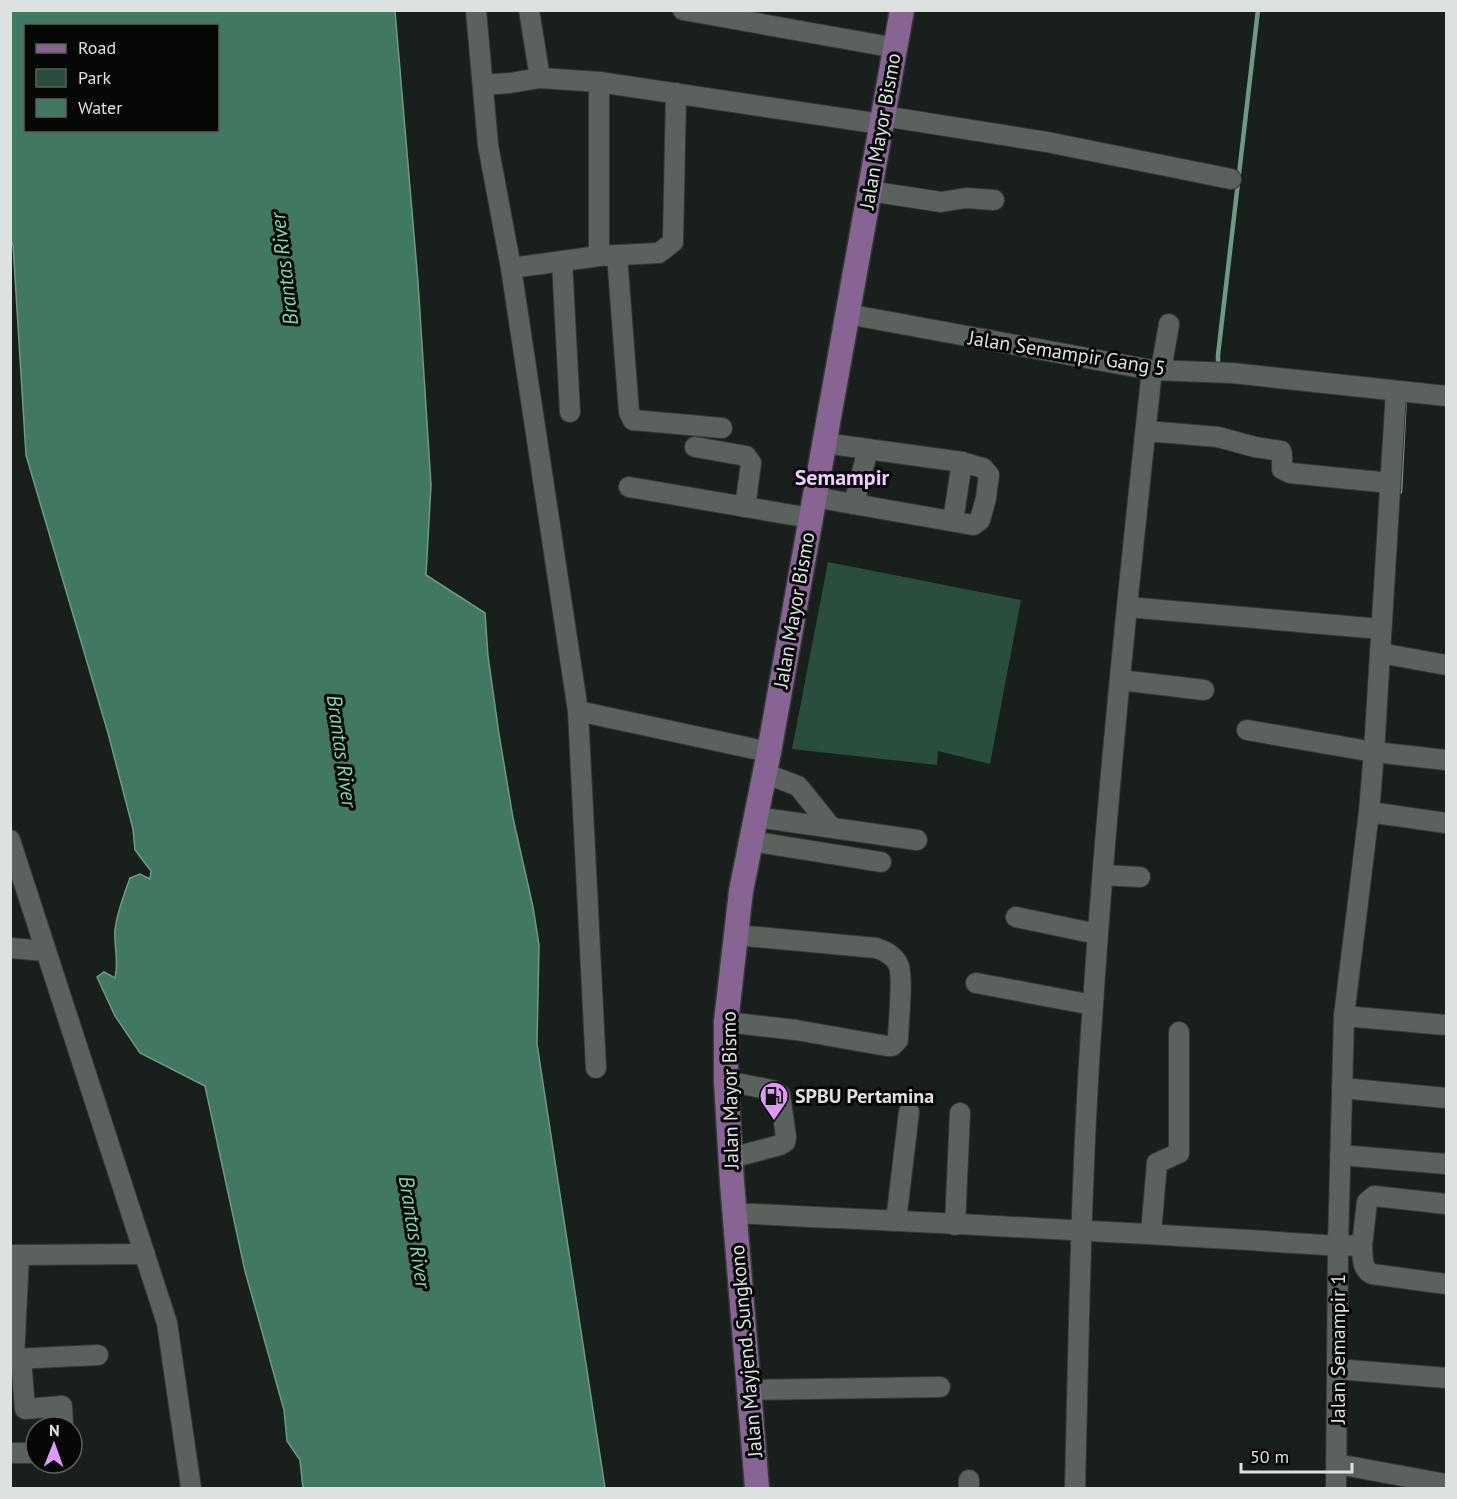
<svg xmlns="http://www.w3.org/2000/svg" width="1457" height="1499" viewBox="0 0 1457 1499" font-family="'PT Sans',sans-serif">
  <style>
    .green { fill: #294e3e }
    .water { fill: #417861; stroke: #709887; stroke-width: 1.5; fill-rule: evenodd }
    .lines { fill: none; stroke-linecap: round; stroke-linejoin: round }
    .stream { stroke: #709887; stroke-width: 4.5 }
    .minor-casing { stroke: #353937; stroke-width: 22 }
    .major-casing { stroke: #353937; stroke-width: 27 }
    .minor { stroke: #5b625e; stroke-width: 20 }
    .major { stroke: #876494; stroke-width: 24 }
    .labels { text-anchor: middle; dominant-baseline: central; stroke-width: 6; stroke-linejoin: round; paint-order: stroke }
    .street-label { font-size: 20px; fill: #dde1df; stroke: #060807 }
    .poi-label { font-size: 20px; font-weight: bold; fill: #dde1df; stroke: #060807; text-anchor: start }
    .water-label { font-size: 21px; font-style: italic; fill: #7fd6b1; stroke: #060807 }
    .quarter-label { font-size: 22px; font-weight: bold; fill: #f2cbfe; stroke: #060807 }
  </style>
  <rect width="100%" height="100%" fill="#191f1c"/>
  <polygon class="green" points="828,562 1021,600 990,764 938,751 937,765 792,749"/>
  <path class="water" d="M11 10 395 11 418 282 431 485 426 575 485 613 488 656 499 734 513 818 533 907 539 945 537 1044 605 1488H303L300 1460 287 1441 284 1410 245 1271 205 1086 140 1053 115 1016 97 977 104 972 115 978C119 962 114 947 115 930 117 912 124 895 130 878L140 874 150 879 151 871 135 850 133 829 108 733 26 455 13 245 10 239ZM26 26H218V130H26Z"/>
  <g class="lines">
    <g class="stream">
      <polyline points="1223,367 1218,363 1218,355 1258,10"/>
      <polyline points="1400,492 1405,395"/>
    </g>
    <g class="minor-casing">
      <g id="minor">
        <polyline points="476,10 488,145 511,268 578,711 596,1068"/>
        <polyline points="529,10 540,78"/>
        <polyline points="683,10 896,48"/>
        <polyline points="599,82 599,256"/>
        <polyline points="484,85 510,83 540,78 599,82 881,124"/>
        <polyline points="883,116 1047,142 1231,179"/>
        <polyline points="869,191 941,202 966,198 994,200"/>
        <polyline points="617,255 629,412 633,420 722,428"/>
        <polyline points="562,261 570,412"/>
        <polyline points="511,268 599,256 659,253 673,242 676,93"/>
        <polyline points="847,314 1152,370 1232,373 1446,396"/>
        <polyline points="1161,370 1169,324"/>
        <polyline points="1146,431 1218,437 1255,447 1281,451 1282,455 1282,469 1290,473 1390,483"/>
        <polyline points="695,447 746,456 751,463 745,507"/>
        <polyline points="629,487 810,518"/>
        <polyline points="814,497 973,525 980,520 986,498 989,475 983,468 962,462 824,443"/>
        <polyline points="854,504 868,449"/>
        <polyline points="953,521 962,462"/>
        <polyline points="1127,607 1381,629"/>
        <polyline points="1380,653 1446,665"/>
        <polyline points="1120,680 1204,690"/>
        <polyline points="578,711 769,752"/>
        <polyline points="1247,730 1374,752 1446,760"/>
        <polyline points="764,773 798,786 831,827"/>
        <polyline points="1369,812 1446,823"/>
        <polyline points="756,817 917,840"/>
        <polyline points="10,840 167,1323 191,1488"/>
        <polyline points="751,841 881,862"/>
        <polyline points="1103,875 1140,877"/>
        <polyline points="1016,917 1097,934"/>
        <polyline points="10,948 46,951"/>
        <polyline points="976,983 1093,1005"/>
        <polyline points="1344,1016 1446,1025"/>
        <path d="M726 1022 796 1030 887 1046H892L898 1040C898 1025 904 975 898 964 894 955 885 951 876 948L736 935"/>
        <polyline points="726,1081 772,1090 780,1095 786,1137 785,1142 780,1145 731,1158"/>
        <polyline points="1342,1088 1446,1098"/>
        <polyline points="1340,1155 1446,1164"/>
        <path d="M734 1213C935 1223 1137 1232 1338 1246L1362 1245C1363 1256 1361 1269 1372 1274L1446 1284"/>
        <polyline points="896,1221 909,1112"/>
        <polyline points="955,1225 960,1113"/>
        <polyline points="1151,1233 1157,1163 1179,1153 1179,1032"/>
        <polyline points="1362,1245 1367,1202 1374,1196 1446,1204"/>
        <polyline points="10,1255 145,1254"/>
        <polyline points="19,1255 14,1359 98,1355"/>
        <polyline points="21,1359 25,1409 62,1406 63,1427"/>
        <polyline points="1337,1369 1446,1378"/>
        <polyline points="750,1390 940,1387"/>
        <polyline points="10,1453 36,1453"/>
        <polyline points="1337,1464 1446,1484"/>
        <polyline points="969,1480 969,1488"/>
        <path d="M1075 1488C1079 1327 1081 1165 1093 1004 1107 792 1129 581 1152 370"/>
        <polyline points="1336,1488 1338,1246 1344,1016 1369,812 1374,752 1396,391"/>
      </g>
    </g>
    <g class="major-casing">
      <polyline id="major" points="757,1488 732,1182 726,1081 726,1022 741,891 769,752 902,10"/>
    </g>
    <use href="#minor" class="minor"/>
    <use href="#major" class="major"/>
  </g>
  <defs>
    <g id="fuel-pin" transform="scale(1.5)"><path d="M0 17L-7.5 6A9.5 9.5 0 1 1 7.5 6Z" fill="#dd99f3" stroke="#060807"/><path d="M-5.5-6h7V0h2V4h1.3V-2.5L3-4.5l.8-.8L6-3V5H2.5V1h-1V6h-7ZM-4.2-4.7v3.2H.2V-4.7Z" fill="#111"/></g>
  </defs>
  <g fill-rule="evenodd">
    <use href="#fuel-pin" x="774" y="1096"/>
  </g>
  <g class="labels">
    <g class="street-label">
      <text transform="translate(880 131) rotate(-80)">Jalan Mayor Bismo</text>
      <text transform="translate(1067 353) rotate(9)">Jalan Semampir Gang 5</text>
      <text transform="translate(794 610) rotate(-80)">Jalan Mayor Bismo</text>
      <text transform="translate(730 1090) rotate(-91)">Jalan Mayor Bismo</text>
      <text transform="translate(1338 1349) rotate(-90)">Jalan Semampir 1</text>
      <text transform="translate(746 1351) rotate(-95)">Jalan Mayjend. Sungkono</text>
    </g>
    <g class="poi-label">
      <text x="795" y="1096">SPBU Pertamina</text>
    </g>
    <g class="water-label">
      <text transform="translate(284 269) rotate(-97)">Brantas River</text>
      <text transform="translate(342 751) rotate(82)">Brantas River</text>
      <text transform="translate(415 1232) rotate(81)">Brantas River</text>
    </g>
    <g class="quarter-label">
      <text x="842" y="477">Semampir</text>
    </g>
  </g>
  <rect width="1457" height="1499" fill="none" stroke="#dde1df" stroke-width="24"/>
  <rect x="24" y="24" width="195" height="108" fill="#060807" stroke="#5c5f5d" stroke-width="1.5"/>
  <rect x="36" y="44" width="30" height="9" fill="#876494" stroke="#5c5f5d" stroke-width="1.5"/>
  <text x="78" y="54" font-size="18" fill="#dde1df">Road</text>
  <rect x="36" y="69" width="30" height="18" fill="#294e3e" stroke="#5c5f5d" stroke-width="1.5"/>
  <text x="78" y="84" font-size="18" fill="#dde1df">Park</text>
  <rect x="36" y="99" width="30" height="18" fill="#417861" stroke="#5c5f5d" stroke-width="1.5"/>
  <text x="78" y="114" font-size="18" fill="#dde1df">Water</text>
  <g transform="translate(54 1445) rotate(1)"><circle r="28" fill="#060807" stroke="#5c5f5d" stroke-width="1.5"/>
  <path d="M0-4.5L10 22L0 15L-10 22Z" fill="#dd99f3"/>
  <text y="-9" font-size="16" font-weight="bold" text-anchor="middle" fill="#dde1df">N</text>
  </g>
  <path d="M1241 1463v9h111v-9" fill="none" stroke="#dde1df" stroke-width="3"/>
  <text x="1250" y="1463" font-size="18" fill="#dde1df" stroke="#060807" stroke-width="4.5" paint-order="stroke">50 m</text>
</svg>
